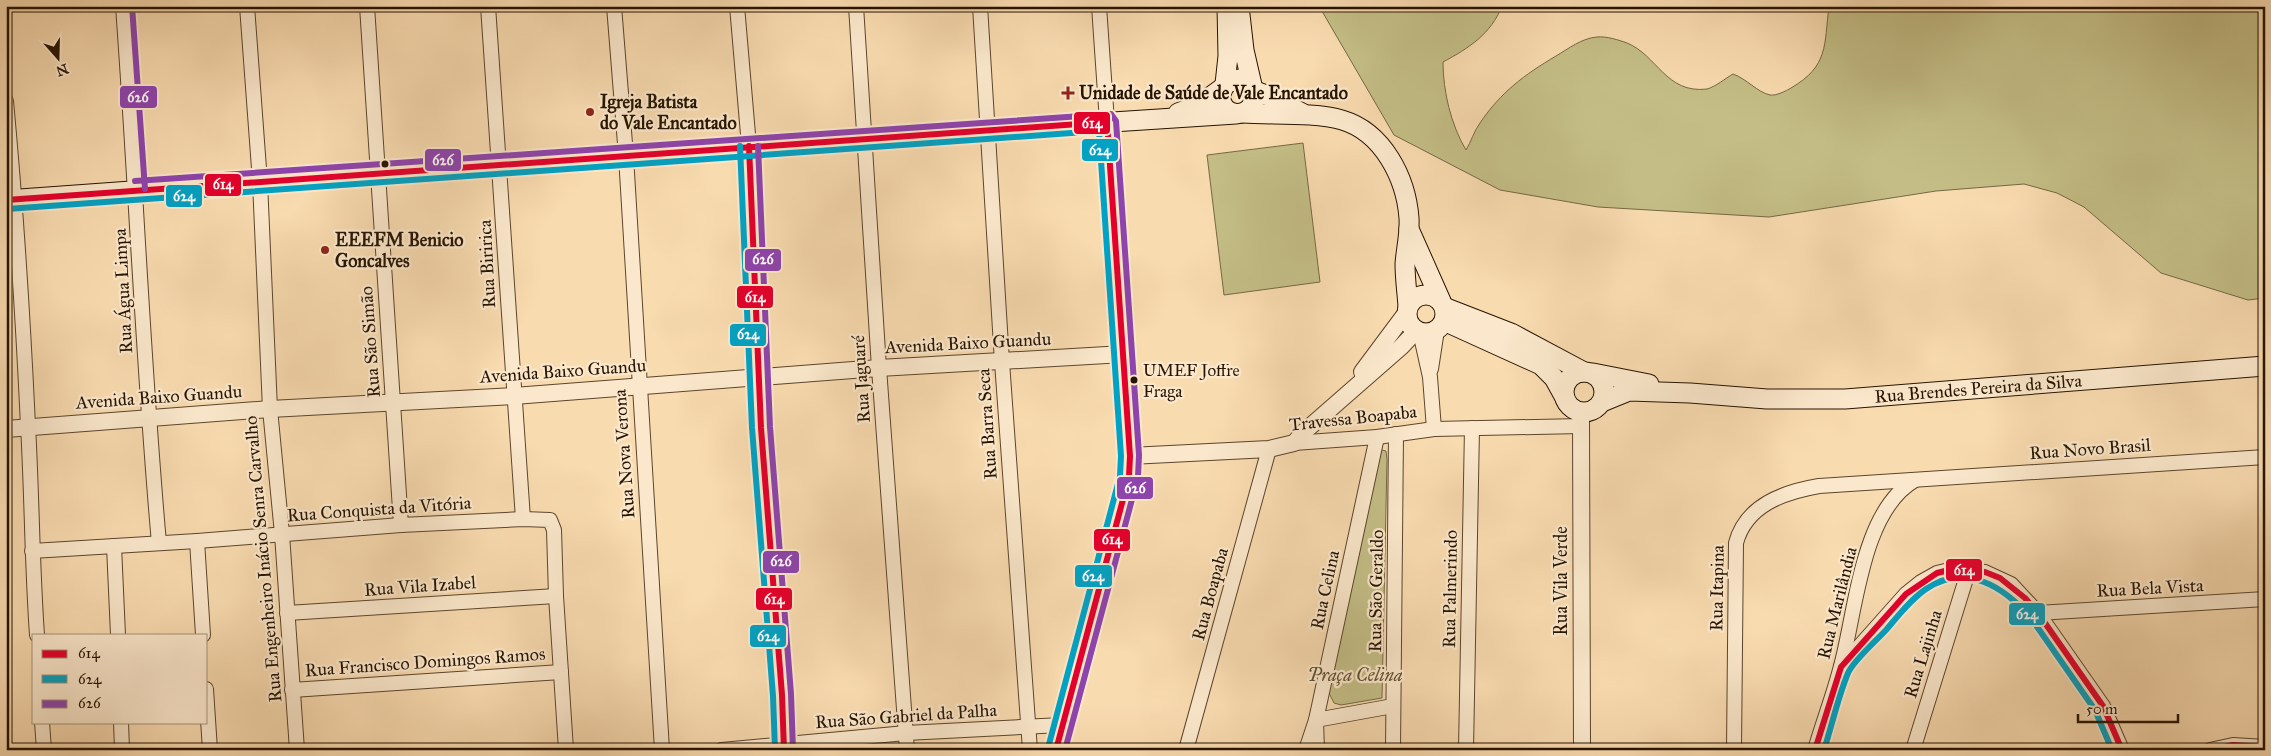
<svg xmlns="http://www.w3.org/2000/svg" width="2271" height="756" viewBox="0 0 2271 756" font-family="'IM FELL Great Primer',serif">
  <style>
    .green { fill: #c4be86; stroke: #756843 }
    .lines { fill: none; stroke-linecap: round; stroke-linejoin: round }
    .minor-casing { stroke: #5b452c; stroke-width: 16 }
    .tertiary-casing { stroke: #5b452c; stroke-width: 18 }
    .secondary-casing { stroke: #261300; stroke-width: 21 }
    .minor { stroke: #fbe8cc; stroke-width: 14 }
    .tertiary { stroke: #fbe8cc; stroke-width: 16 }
    .secondary { stroke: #fbe8cc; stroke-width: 19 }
    .bus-1-casing { stroke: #fbe8cc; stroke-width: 10 }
    .bus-2-casing { stroke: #fbe8cc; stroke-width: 10 }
    .bus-3-casing { stroke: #fbe8cc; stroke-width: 10 }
    .bus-1 { stroke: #e4002b; stroke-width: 6 }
    .bus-2 { stroke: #02a2c4; stroke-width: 6 }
    .bus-3 { stroke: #8e44ad; stroke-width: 6 }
    .poi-dot { fill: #8f2418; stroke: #fbe8cc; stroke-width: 2 }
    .bus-dot { fill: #261300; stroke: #fbe8cc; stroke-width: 2 }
    .labels { text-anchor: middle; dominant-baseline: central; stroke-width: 4.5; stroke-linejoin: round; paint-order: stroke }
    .bus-label { font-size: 17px; fill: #261300; stroke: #fbe8cc; text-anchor: start }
    .poi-label { font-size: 18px; font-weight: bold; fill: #261300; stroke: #fbe8cc; text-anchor: start }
    .street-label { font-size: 18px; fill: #261300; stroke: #fbe8cc }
    .park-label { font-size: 18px; font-style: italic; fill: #5d4f2f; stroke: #fbe8cc }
    .line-badge { stroke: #fbe8cc; stroke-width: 2 }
    .badge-label { font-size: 14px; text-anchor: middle; font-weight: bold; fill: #fff }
  </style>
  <rect width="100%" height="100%" fill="#f9dbb0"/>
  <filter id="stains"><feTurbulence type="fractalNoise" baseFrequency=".004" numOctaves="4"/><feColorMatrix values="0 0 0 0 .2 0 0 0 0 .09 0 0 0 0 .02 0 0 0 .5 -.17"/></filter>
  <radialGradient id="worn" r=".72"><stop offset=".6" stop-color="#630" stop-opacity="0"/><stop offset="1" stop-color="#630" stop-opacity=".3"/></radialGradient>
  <g class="green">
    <path d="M1319 6H1502C1491 34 1469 48 1443 62 1443 91 1451 125 1466 150 1471 142 1474 131 1480 123 1501 92 1524 75 1556 56 1568 49 1582 38 1597 37 1606 36 1619 40 1627 43 1657 55 1666 94 1707 89 1715 87 1726 78 1733 74 1747 79 1757 92 1770 95 1776 96 1786 91 1791 88 1829 66 1824 45 1829 6H2265V298L2248 300 2161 273 2084 207 2057 193 2024 184 1936 191 1769 217 1598 207 1500 190 1394 135Z"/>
    <polygon points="1303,143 1320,282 1224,295 1207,155"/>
    <polygon points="1382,450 1386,451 1387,459 1382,698 1341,705 1334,703 1328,691 1377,455"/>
  </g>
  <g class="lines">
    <g class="minor-casing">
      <g id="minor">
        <path d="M123 6C136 185 143 365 159 543"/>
        <polyline points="247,6 260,182 270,409 282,534 297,750"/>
        <polyline points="367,6 401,525"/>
        <polyline points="488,6 523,519"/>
        <polyline points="614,6 626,156 662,750"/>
        <polyline points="737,6 749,146"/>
        <polyline points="856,6 879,368 907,750"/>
        <polyline points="980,6 1002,362 1030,750"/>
        <polyline points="1099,6 1107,122"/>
        <path d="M6 101C16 209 23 318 28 426 32 496 32 565 37 635"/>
        <polyline points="1420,332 1430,377 1434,429"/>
        <polyline points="1431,369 1437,330"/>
        <polyline points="1294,443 1377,437 1434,429 1581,426"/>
        <polyline points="197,541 203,635"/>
        <polyline points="114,546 118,635"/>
        <polyline points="32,551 197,541 401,525 523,519 550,520 554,530 556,596 566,750"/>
        <polyline points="287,613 556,596"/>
        <polyline points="2038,613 2265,599"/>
        <polyline points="1841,667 1906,594 1921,582 1937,573 1953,569 1985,572 2011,584 2038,613 2103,706 2122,750"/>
        <polyline points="206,689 210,750"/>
        <polyline points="292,690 561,672"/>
        <polyline points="42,722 44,750"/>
        <polyline points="121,722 122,750"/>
        <polyline points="722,750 906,733 1062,725"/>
        <polyline points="1186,750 1269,449"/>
        <polyline points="1306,750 1316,720 1377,437"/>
        <polyline points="1317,750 1316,720 1393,706"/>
        <polyline points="1393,750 1396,434"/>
        <polyline points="1466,750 1472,428"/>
        <path d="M1734 750 1736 543C1746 505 1784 492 1819 486L2265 457"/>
        <path d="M1815 750C1823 722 1834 694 1841 666 1856 612 1861 511 1915 480"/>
        <polyline points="1913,750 1969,569"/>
        <polyline points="2210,750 2233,745 2265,747"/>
      </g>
    </g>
    <g class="tertiary-casing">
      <g id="tertiary">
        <polyline points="749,146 761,428 782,695 784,750"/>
        <polyline points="1362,372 1406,313"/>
        <polyline points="1581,412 1582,750"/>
        <polyline points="6,429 270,409 514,396 879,368 1124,354"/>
        <polyline points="1130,456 1269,449 1294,443 1305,431 1401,347 1416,331"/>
        <polyline points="1056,750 1129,477 1130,456 1125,379 1107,122"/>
      </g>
    </g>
    <g class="secondary-casing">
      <g id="secondary">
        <path d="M1239 6 1244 50 1255 98C1249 120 1223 118 1220 96L1225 84 1239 79 1251 85"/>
        <polyline points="1225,84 1228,56 1227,6"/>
        <polyline points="1255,91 1269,96 1302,113"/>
        <polyline points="1178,113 1199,105 1221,89"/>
        <path d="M1243 113C1272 115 1315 112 1342 120 1383 132 1406 178 1409 218 1410 234 1406 249 1405 264 1405 278 1407 292 1408 306"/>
        <polyline points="6,200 865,138 1236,114"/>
        <polyline points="1409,229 1441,301"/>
        <circle cx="1426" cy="314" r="19"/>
        <polyline points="1444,307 1511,333 1584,372"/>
        <polyline points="1444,321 1541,365 1554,378 1565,398"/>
        <circle cx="1584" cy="392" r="20"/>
        <polyline points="1593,373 1649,384"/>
        <path id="s1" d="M1602 402 1629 391 1690 393 1767 399H1845L2265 366"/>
      </g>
    </g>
    <use href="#minor" class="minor"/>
    <use href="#tertiary" class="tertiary"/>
    <use href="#secondary" class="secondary"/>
    <g class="bus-1-casing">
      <g id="bus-1">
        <polyline points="749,146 761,428 782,695 784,750"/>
        <polyline points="6,200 1107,122 1130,456 1129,477 1056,750"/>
        <polyline points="1815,750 1841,667 1906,594 1937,573 1953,569 1985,572 2000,578 2025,598 2038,613 2103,706 2122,750"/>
        <polyline points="2211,750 2233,745 2265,747"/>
      </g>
    </g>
    <g class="bus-2-casing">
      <g id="bus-2">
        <polyline points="740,146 752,428 773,696 775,750"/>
        <polyline points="7,209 1099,131 1121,456 1120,476 1048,748"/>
        <path d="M1824 750C1832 725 1838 697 1848 673 1854 660 1875 642 1886 630 1898 616 1910 600 1926 589 1966 562 2004 587 2031 618L2095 710 2112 750"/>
      </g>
    </g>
    <g class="bus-3-casing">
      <g id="bus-3">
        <polyline points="132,6 145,189"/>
        <polyline points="758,146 770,427 791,694 793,750"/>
        <polyline points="135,181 1111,114 1116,121 1139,455 1138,477 1065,750"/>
      </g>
    </g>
    <use href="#bus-1" class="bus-1"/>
    <use href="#bus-2" class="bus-2"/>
    <use href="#bus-3" class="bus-3"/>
  </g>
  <g class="poi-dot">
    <path d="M1065.5 85.5h5v5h5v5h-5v5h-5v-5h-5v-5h5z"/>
    <circle cx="590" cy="112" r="5"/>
    <circle cx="325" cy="250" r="5"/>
  </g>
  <g class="bus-dot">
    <circle cx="385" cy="164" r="4.5"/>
    <circle cx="1134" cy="380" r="4.5"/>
  </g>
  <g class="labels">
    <g class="bus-label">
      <text x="1143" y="370">UMEF Joffre<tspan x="1143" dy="21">Fraga</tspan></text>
    </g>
    <g class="poi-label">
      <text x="1079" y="93">Unidade de Saúde de Vale Encantado</text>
      <text x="600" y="102">Igreja Batista<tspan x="600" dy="21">do Vale Encantado</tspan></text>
      <text x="335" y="240">EEEFM Benicio<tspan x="335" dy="21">Goncalves</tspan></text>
    </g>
    <g class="street-label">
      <text transform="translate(487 264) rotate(-93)">Rua Biririca</text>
      <text transform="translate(123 291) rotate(-93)">Rua Água Limpa</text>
      <text transform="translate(370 342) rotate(-94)">Rua São Simão</text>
      <text transform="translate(968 343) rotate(-3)">Avenida Baixo Guandu</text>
      <text transform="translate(563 371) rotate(-4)">Avenida Baixo Guandu</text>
      <text transform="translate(861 379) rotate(-94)">Rua Jaguaré</text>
      <text stroke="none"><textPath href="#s1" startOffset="379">Rua Brendes Pereira da Silva</textPath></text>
      <text transform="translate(159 397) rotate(-4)">Avenida Baixo Guandu</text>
      <text transform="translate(1353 418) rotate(-6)">Travessa Boapaba</text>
      <text transform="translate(987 424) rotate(-94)">Rua Barra Seca</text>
      <text transform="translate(2090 449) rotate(-4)">Rua Novo Brasil</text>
      <text transform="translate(624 454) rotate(-94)">Rua Nova Verona</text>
      <text transform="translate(379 509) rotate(-4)">Rua Conquista da Vitória</text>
      <text transform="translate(263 559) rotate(-95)">Rua Engenheiro Inácio Senra Carvalho</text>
      <text transform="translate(1561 581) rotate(-90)">Rua Vila Verde</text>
      <text transform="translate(420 586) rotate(-4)">Rua Vila Izabel</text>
      <text transform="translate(1717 588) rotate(-89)">Rua Itapina</text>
      <text transform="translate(2150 588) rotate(-3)">Rua Bela Vista</text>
      <text transform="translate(1450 589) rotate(-89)">Rua Palmerindo</text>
      <text transform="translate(1325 590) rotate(-78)">Rua Celina</text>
      <text transform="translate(1376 591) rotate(-89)">Rua São Geraldo</text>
      <text transform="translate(1210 594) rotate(-75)">Rua Boapaba</text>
      <text transform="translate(1837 603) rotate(-76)">Rua Marilândia</text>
      <text transform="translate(1923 654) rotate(-73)">Rua Lajinha</text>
      <text transform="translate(425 662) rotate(-4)">Rua Francisco Domingos Ramos</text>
      <text transform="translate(906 716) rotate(-4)">Rua São Gabriel da Palha</text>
    </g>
    <g class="park-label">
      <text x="1355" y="675">Praça Celina</text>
    </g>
  </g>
  <g class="line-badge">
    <rect x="119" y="85" width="39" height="24" rx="5" fill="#8e44ad"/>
    <rect x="1073" y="111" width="38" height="24" rx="5" fill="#e4002b"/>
    <rect x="1081" y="138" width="38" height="24" rx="5" fill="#02a2c4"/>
    <rect x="424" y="148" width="38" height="24" rx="5" fill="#8e44ad"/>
    <rect x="204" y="173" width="38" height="24" rx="5" fill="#e4002b"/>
    <rect x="165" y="184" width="38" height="24" rx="5" fill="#02a2c4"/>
    <rect x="744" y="248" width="38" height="24" rx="5" fill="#8e44ad"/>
    <rect x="736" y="285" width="38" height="24" rx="5" fill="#e4002b"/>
    <rect x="729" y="323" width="38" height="24" rx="5" fill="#02a2c4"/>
    <rect x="1116" y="476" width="38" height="24" rx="5" fill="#8e44ad"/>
    <rect x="1093" y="528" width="38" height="24" rx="5" fill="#e4002b"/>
    <rect x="762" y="550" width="38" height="24" rx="5" fill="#8e44ad"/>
    <rect x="1945" y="558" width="38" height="24" rx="5" fill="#e4002b"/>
    <rect x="1074" y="564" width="39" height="24" rx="5" fill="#02a2c4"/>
    <rect x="755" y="587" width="38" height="24" rx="5" fill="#e4002b"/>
    <rect x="2008" y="602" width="38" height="24" rx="5" fill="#02a2c4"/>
    <rect x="749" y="624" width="38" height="24" rx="5" fill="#02a2c4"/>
  </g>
  <g class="badge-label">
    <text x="138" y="102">626</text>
    <text x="1092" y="128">614</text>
    <text x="1100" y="155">624</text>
    <text x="443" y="165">626</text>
    <text x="223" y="189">614</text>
    <text x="184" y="201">624</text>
    <text x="763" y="264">626</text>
    <text x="755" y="302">614</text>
    <text x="748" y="339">624</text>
    <text x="1135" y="493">626</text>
    <text x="1112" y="544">614</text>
    <text x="781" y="566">626</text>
    <text x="1964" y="575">614</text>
    <text x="1093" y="581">624</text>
    <text x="774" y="604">614</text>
    <text x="2027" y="619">624</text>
    <text x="768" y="641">624</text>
  </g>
  <rect width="2271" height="756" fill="none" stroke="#f9dbb0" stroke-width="25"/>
  <rect x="8" y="8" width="2256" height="741" fill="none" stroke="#261300" stroke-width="2.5"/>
  <rect x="12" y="12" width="2246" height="731" fill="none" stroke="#261300"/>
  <rect x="32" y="634" width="175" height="90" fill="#fbe8cc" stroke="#a6937a"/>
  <rect x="42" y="650" width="25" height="8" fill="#e4002b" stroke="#a6937a"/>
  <text x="78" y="658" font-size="15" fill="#261300">614</text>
  <rect x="42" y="675" width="25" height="8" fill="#02a2c4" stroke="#a6937a"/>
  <text x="78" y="684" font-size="15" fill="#261300">624</text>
  <rect x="42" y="700" width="25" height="8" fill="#8e44ad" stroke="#a6937a"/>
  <text x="78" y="708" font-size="15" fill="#261300">626</text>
  <g transform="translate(58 58) rotate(160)" stroke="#fbe8cc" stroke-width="4" paint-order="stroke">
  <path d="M0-4L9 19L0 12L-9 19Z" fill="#261300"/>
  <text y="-8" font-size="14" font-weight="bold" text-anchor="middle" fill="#261300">N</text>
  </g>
  <path d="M2078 714v8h100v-8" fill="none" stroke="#261300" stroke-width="2.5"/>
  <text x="2086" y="714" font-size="15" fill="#261300" stroke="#fbe8cc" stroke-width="4" paint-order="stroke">50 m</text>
  <rect width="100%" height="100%" filter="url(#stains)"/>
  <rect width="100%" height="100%" fill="url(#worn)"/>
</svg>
